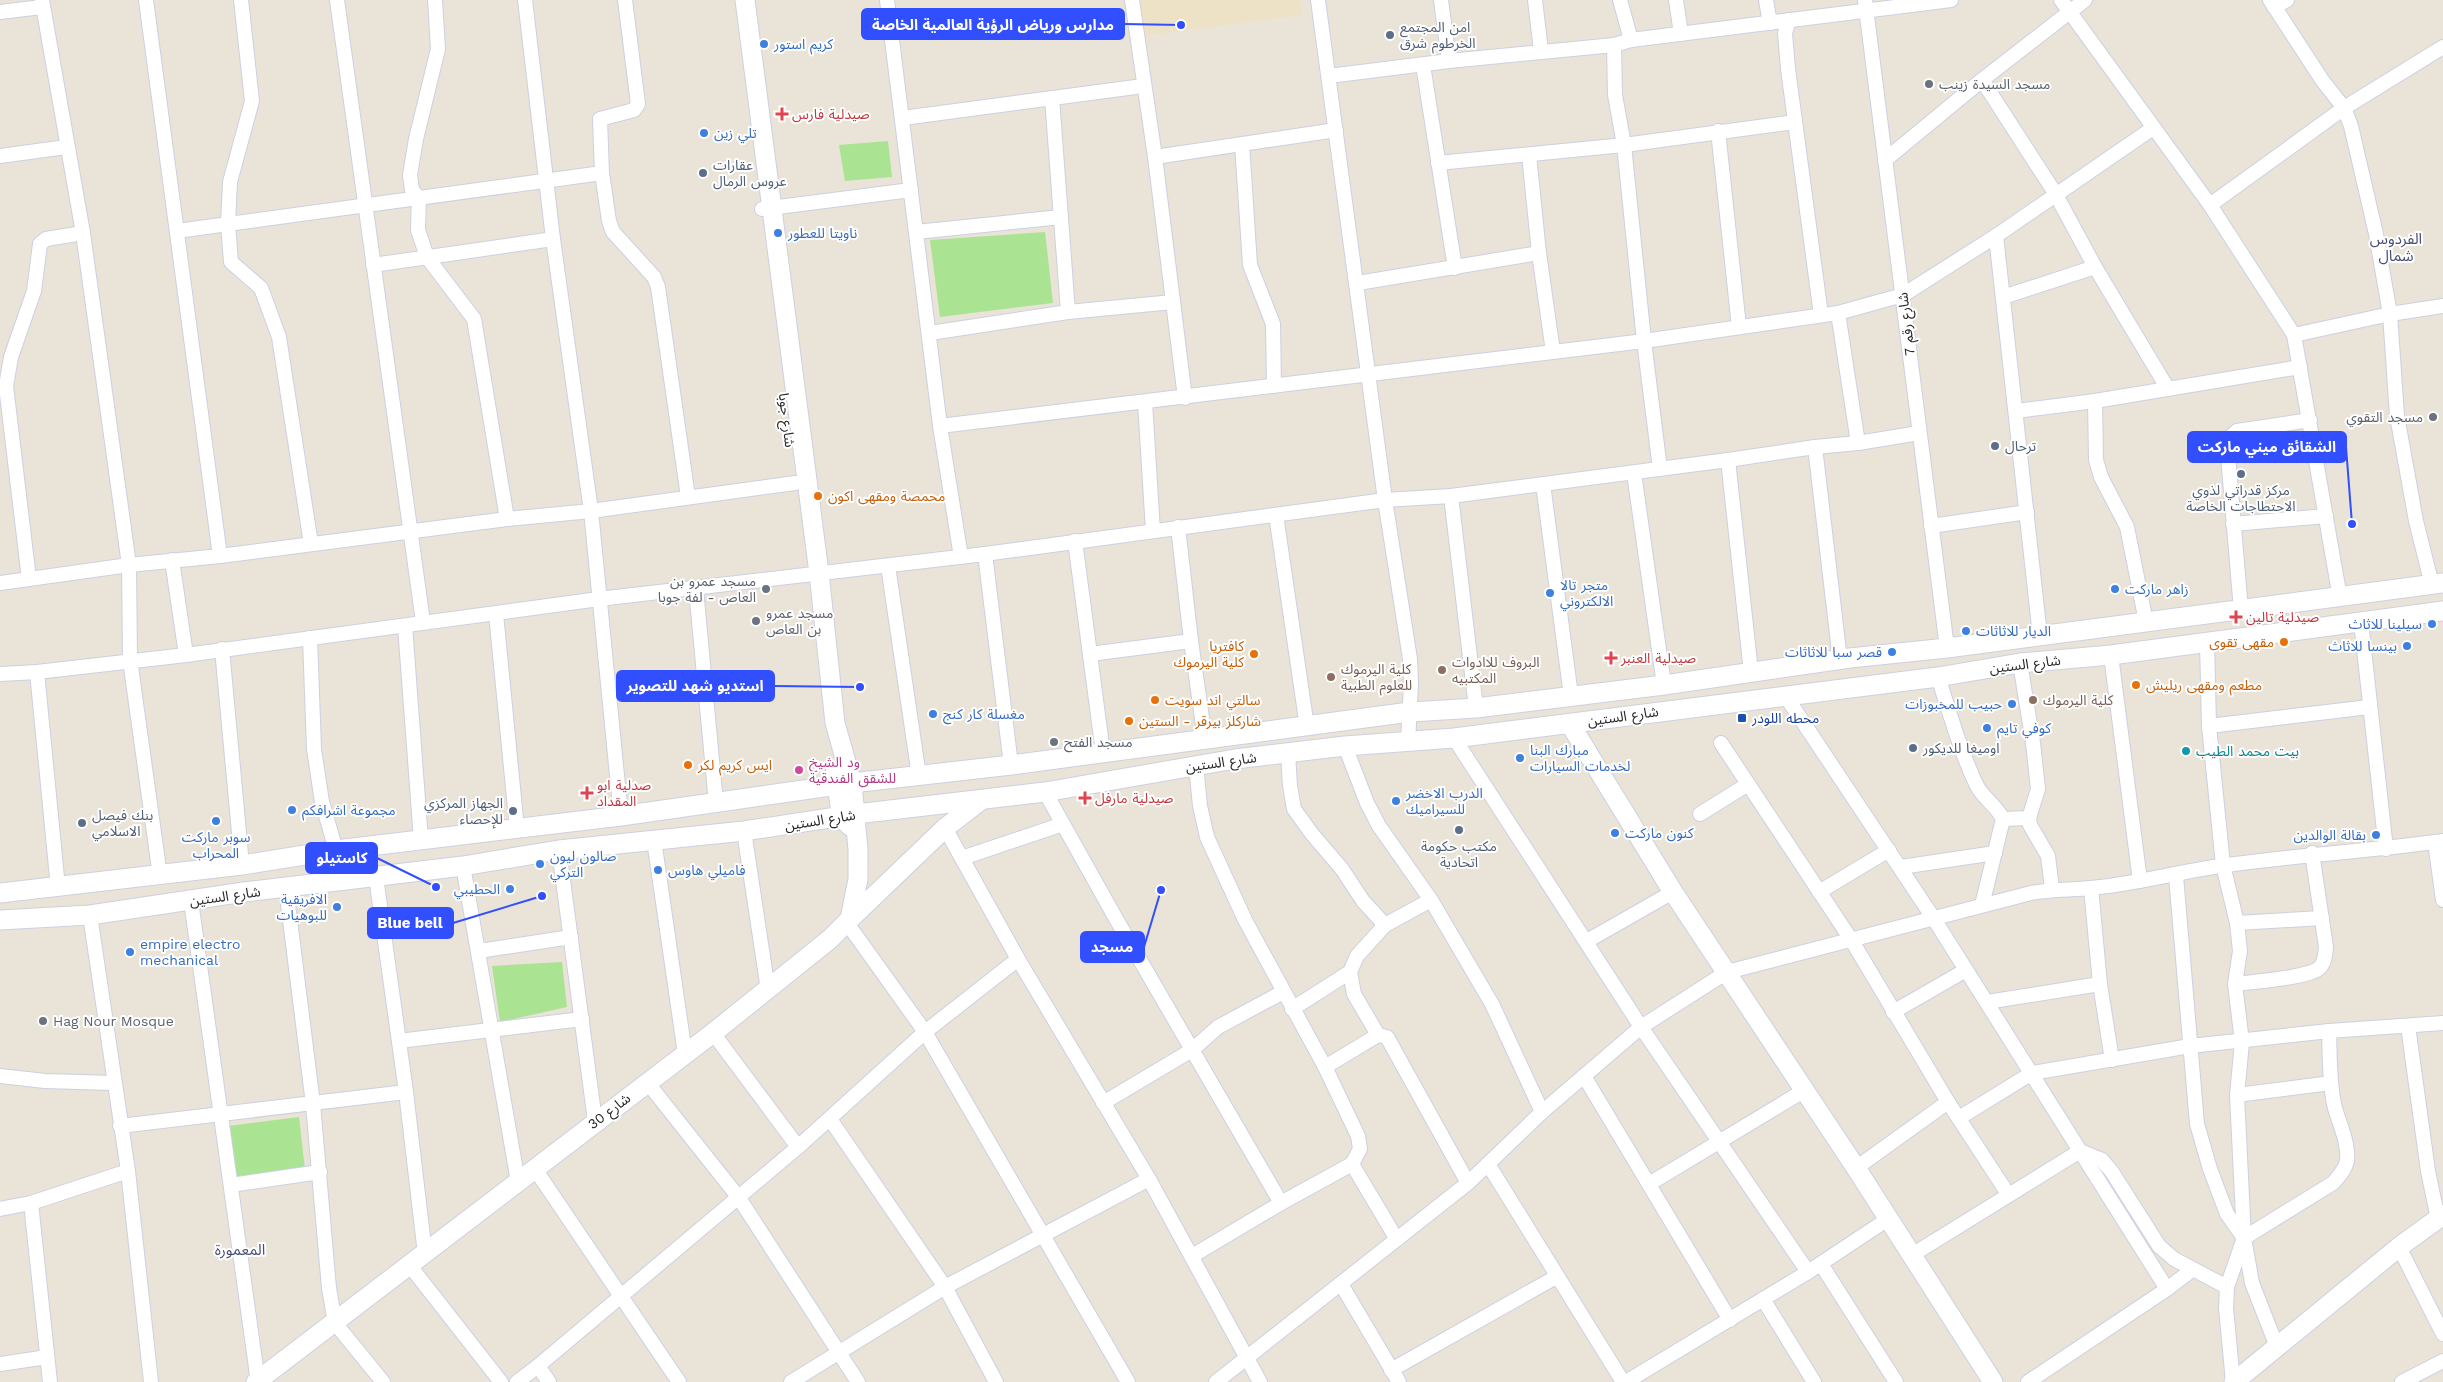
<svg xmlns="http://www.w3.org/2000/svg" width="2443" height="1382" viewBox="0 0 2443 1382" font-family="'Work Sans','Noto Sans Arabic',sans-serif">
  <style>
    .education { fill: #ede2c6 }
    .green { fill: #aae391 }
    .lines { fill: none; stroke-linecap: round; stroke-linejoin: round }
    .street-casing { stroke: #cdd0e1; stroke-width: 16 }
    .secondary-casing { stroke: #cdd0e1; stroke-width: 21 }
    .street { stroke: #fff; stroke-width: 14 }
    .secondary { stroke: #fff; stroke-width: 19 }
    .service-dot { fill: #5c6f8a; stroke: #fff; stroke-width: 2 }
    .shop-dot { fill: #3f7fe0; stroke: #fff; stroke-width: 2 }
    .worship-dot { fill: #6b7280; stroke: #fff; stroke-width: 2 }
    .health-dot { fill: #e0444e; stroke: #fff; stroke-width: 2 }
    .food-dot { fill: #e8710a; stroke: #fff; stroke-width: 2 }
    .education-dot { fill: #8d6e63; stroke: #fff; stroke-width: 2 }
    .transit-dot { fill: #1a4fb4; stroke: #fff; stroke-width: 2 }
    .culture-dot { fill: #0f9aa8; stroke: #fff; stroke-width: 2 }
    .hotel-dot { fill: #d1479c; stroke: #fff; stroke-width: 2 }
    .labels { text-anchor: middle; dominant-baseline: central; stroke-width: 4; stroke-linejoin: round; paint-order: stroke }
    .service-label { font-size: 14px; fill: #4e5e75; stroke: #fff; text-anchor: start }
    .shop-label { font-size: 14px; fill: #366cbe; stroke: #fff; text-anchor: start }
    .worship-label { font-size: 14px; fill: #5b616d; stroke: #fff; text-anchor: start }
    .health-label { font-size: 14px; fill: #be3a42; stroke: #fff; text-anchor: start }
    .street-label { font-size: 14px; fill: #272727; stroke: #fff }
    .food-label { font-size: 14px; fill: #c56008; stroke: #fff; text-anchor: start }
    .education-label { font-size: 14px; fill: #785e54; stroke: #fff; text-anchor: start }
    .transit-label { font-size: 14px; fill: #164399; stroke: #fff; text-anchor: start }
    .culture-label { font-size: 14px; fill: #0d838f; stroke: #fff; text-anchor: start }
    .hotel-label { font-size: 14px; fill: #b23c85; stroke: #fff; text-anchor: start }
    .neighbourhood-label { font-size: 15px; fill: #474e78; stroke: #fff }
    .leader { fill: none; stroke: #314ffe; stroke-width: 2 }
    .callout-dot { fill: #314ffe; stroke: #fff; stroke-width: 2 }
    .callout { fill: #314ffe; stroke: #314ffe; stroke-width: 2 }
    .callout-label { font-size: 15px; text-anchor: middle; font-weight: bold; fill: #fff }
  </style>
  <rect width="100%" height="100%" fill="#eae3d7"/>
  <polygon class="education" points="1138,0 1300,0 1302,15 1142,36"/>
  <g class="green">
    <polygon points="888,141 892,177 845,181 839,145"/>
    <polygon points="1045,232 1053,303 940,317 930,240"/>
    <polygon points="562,962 567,1007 500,1022 492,966"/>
    <polygon points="299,1117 305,1170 235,1179 228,1126"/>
  </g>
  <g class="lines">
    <g class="street-casing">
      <g id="street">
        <polyline points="42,0 83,233 129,565 130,660 160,876"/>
        <polyline points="146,0 220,556"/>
        <polyline points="241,0 252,101 230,182 228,224 231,262 261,288 279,337 311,544"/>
        <polyline points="337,0 423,622"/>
        <polyline points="435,0 438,49 416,139 410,175 412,190 419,198 418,230 427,257 474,319 507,519"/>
        <polyline points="525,0 553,239 591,511 621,816"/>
        <polyline points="625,0 638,104 634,110 600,119 602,173 609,221 613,232 654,277 658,287 688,497"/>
        <polyline points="887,0 940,426 961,557"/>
        <polyline points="1132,0 1155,157 1185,398"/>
        <polyline points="1318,0 1385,500 1410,659 1411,684 1408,743"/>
        <polyline points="1441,0 1449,61"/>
        <polyline points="1535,0 1541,51"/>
        <polyline points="1620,0 1631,40"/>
        <polyline points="1676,0 1681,34"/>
        <polyline points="1766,0 1770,23"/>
        <polyline points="1865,0 1947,648"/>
        <polyline points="2061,0 2210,205 2294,335 2340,598"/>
        <polyline points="2270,0 2322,80 2344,108 2351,126 2376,234 2390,314 2397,416 2416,521 2432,585"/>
        <polyline points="2274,7 2287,0"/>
        <polyline points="0,12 42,7"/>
        <polyline points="1789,20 1785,33 1788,69 1821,315"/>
        <polyline points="1614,45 1615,95 1624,145 1644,341 1660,469"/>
        <polyline points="1423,65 1455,268"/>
        <polyline points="1329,76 1449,61 1614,45 1631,40 1951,0"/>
        <polyline points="1982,80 2055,193 2095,267 2168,389"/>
        <polyline points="1052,98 1068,312"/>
        <polyline points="903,118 1143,86"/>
        <polyline points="1718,131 1739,327"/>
        <polyline points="1242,144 1250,265 1273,324 1274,386"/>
        <polyline points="1529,155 1539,253 1553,352"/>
        <polyline points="0,156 66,147"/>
        <polyline points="1155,157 1336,130"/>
        <polyline points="1885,160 1982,80 2085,0"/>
        <polyline points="1438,163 1624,145 1795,122"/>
        <polyline points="2210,205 2344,108 2443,47"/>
        <polyline points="762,209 911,190"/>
        <polyline points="177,231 602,173"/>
        <polyline points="916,232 1061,217"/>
        <polyline points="1996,236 2040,636"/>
        <polyline points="373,265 553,239"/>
        <polyline points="1358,283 1539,253"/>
        <polyline points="2003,297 2095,267"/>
        <polyline points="1838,313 1858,443"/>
        <polyline points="930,333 1068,312 1173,302"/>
        <polyline points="2294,335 2390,314 2443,306"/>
        <polyline points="2095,401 2096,460 2101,477 2127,527 2146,622"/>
        <polyline points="1145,402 1153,531"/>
        <polyline points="2016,411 2095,401 2300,367"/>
        <polyline points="940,426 1644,341 1838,313 1903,295 1996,236 2153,128"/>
        <polyline points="1815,447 1840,660"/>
        <polyline points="1728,460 1751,672"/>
        <polyline points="1634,473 1664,685"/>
        <polyline points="1543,484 1571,696"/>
        <polyline points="1451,496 1476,708"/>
        <polyline points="1276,515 1307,727"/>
        <polyline points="2233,524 2326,516"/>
        <polyline points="1931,526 2027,512"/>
        <polyline points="1178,527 1191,641 1205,739"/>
        <polyline points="1075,541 1103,753"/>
        <polyline points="985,554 1011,765"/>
        <polyline points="172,560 186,655"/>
        <polyline points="888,566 919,776"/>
        <polyline points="29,579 6,386 11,357 34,291 40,244 46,239 83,233"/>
        <polyline points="0,583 129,565 220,556 507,519 591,511 795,483"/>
        <polyline points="696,589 716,803"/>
        <polyline points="2241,610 2227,444 2230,437 2237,431 2310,420"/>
        <polyline points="496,614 517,829"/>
        <polyline points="2361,622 2386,849"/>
        <polyline points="405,626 421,840"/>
        <polyline points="310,638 314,749 322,802 336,850"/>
        <polyline points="2207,642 2209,726 2223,865 2237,923 2240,951 2235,984 2242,1042 2237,1095 2244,1238 2252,1283 2277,1347"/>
        <polyline points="222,649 242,865"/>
        <polyline points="1090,654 1191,641"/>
        <polyline points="2111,655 2140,881"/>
        <polyline points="2020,663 2033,743 2038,789 2029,818 2030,825 2048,856 2052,889"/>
        <polyline points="37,672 58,888"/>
        <polyline points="0,674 37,672 186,655 599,599 985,554 1385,500 1451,496 1728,460 1815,447 1858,443 1919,433"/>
        <path d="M1938 677C1950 713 1960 751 1977 786 1983 798 1997 806 2003 819L1982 905"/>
        <polyline points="1785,695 1934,919 2167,1289 2028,1382"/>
        <polyline points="2209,726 2369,707"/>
        <polyline points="1454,738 1641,1027 1808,1272"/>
        <polyline points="1721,743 1852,941 1948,1102 2008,1194"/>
        <polyline points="1345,746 1367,803 1379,826 1431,900"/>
        <polyline points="1288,753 1290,786 1294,809 1312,834 1342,869 1363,901 1385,925"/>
        <polyline points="1196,765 1200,806 1207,837 1245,920 1325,1067 1358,1136 1360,1149 1352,1164"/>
        <polyline points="1045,792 1115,917 1281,1203 1192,1256"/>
        <polyline points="1700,814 1748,784"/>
        <polyline points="2003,819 2029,818"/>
        <polyline points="945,828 1018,959 1149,1179 1260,1382"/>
        <polyline points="744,831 768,990"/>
        <polyline points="654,840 685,1054"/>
        <polyline points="2435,842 2443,900"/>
        <polyline points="559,850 595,1121"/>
        <polyline points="962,858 1063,824"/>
        <polyline points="463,866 518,1182"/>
        <polyline points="1901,867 1995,853"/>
        <polyline points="2176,876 2197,1124 2210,1169 2227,1214 2244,1238"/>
        <polyline points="376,877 406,1092 425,1254"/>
        <polyline points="286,888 313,1104 329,1288 335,1323 383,1382"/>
        <polyline points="2091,888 2100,984 2112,1060"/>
        <polyline points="1819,892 1889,850"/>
        <polyline points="191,901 258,1382"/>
        <polyline points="90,915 128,1171 151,1382"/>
        <polyline points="847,923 925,1032 1128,1382"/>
        <polyline points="2237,923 2322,918"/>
        <polyline points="1587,941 1673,892"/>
        <polyline points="479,951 571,937"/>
        <polyline points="1350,972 1354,994 1378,1035"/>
        <path d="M2235 984C2253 982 2304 978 2318 969 2325 964 2325 955 2326 947L2312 853"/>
        <polyline points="1987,1002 2100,984"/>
        <polyline points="1292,1009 1350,972 1357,956 1385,925 1431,900 1492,1004 1542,1112"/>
        <polyline points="1893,1012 1966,970"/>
        <polyline points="2408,1026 2428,1171 2438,1219"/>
        <polyline points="713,1033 798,1147"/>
        <polyline points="399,1041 582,1019"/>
        <polyline points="1325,1067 1378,1035 1387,1037 1468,1183"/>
        <polyline points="0,1076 45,1081 113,1083"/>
        <polyline points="1584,1076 1730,1320"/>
        <polyline points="647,1082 739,1198 858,1382"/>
        <polyline points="2237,1095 2331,1083"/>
        <polyline points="1103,1103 1192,1050 1218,1027 1283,992"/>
        <polyline points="1959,1118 2032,1073 2190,1046 2329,1031 2443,1023"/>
        <polyline points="830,1119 945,1287 996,1382"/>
        <polyline points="120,1126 406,1092"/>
        <polyline points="1488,1164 1623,1382"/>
        <polyline points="1856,1168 1948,1102"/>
        <polyline points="535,1169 679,1382"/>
        <polyline points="1649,1184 1805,1090"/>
        <polyline points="231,1185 320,1172"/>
        <polyline points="31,1203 50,1382"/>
        <polyline points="1281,1203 1352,1164 1396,1238"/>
        <polyline points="0,1209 31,1203 128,1171"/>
        <polyline points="2399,1247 2443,1334"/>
        <polyline points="1912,1255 2080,1151 2102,1160 2112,1172 2159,1246 2174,1259 2227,1287"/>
        <polyline points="1821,1264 1896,1382"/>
        <polyline points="410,1266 501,1382"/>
        <polyline points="1341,1284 1399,1382"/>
        <polyline points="2167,1289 2192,1270"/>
        <polyline points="1763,1299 1814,1382"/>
        <polyline points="0,1364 47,1357"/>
        <polyline points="538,1366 549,1382"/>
        <polyline points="1391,1370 1556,1277"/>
        <polyline points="517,1382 538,1366 798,1147 925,1032 1018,959"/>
        <polyline points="791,1382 945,1287 1149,1179"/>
        <path d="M1216 1382 1468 1183 1542 1112 1641 1027 1727 972 2031 893C2051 889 2071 890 2091 888 2137 884 2181 871 2227 865 2299 855 2371 851 2443 841"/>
        <polyline points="1626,1382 1808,1272 1888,1219"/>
        <path d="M2233 1382 2226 1308 2227 1287 2244 1238 2333 1183C2339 1176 2345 1170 2347 1161 2349 1141 2338 1122 2334 1104 2329 1080 2330 1055 2329 1031"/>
        <polyline points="2402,1382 2443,1361"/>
      </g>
    </g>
    <g class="secondary-casing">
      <g id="secondary">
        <polyline points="1570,724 1673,892 1856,1168 1993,1382"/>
        <polyline points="835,773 842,818 850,826"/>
        <polyline points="0,893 242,865 336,850 621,816 852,783 1011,765 1410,712 1476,708 1664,685 1850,658 1947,648 2443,583"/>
        <polyline points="850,919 945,828 980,801"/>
        <polyline points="0,920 90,915 244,892 463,866 559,850 744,831 856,814 1045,792 1235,759 1345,746 1454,738 1938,677 2020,663 2111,655 2443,611"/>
        <polyline points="256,1382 713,1033 830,939 850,919 858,879 858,850 852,783 835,723 819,573 745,0"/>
        <polyline points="2234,1382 2399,1247 2443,1215"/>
      </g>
    </g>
    <use href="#street" class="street"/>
    <use href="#secondary" class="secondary"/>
  </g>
  <g class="service-dot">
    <circle cx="1390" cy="35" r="5"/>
    <circle cx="703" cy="173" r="5"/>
    <circle cx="1995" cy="446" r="5"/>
    <circle cx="2241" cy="474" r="5"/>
    <circle cx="1913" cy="748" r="5"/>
    <circle cx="513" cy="811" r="5"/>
    <circle cx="82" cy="823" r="5"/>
    <circle cx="1459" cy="830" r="5"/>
  </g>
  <g class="shop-dot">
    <circle cx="764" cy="44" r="5"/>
    <circle cx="704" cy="133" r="5"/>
    <circle cx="778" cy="233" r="5"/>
    <circle cx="2115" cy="589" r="5"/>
    <circle cx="1550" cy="593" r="5"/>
    <circle cx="2432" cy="624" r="5"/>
    <circle cx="1966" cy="631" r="5"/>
    <circle cx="2407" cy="646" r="5"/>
    <circle cx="1892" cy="652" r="5"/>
    <circle cx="2012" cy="704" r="5"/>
    <circle cx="933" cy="714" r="5"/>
    <circle cx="1987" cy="728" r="5"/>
    <circle cx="1520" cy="758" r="5"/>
    <circle cx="1396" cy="801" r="5"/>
    <circle cx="292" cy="810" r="5"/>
    <circle cx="216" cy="821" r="5"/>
    <circle cx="1615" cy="833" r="5"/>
    <circle cx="2376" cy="835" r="5"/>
    <circle cx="540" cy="864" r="5"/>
    <circle cx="658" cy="870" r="5"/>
    <circle cx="510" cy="889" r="5"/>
    <circle cx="337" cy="907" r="5"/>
    <circle cx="130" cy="952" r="5"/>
  </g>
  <g class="worship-dot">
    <circle cx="1929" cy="84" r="5"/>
    <circle cx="2433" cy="417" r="5"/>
    <circle cx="766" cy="589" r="5"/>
    <circle cx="756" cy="621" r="5"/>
    <circle cx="1054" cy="742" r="5"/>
    <circle cx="43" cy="1021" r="5"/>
  </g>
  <g class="health-dot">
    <path d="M779.5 106.5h5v5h5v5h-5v5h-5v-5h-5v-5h5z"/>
    <path d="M2233.5 609.5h5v5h5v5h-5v5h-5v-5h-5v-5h5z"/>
    <path d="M1608.5 650.5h5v5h5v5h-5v5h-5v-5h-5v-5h5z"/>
    <path d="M584.5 785.5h5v5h5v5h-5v5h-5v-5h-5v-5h5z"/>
    <path d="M1082.5 790.5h5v5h5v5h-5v5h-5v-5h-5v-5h5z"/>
  </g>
  <g class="food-dot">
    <circle cx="818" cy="496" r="5"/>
    <circle cx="2284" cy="642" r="5"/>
    <circle cx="1254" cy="654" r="5"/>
    <circle cx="2136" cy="685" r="5"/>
    <circle cx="1155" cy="700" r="5"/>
    <circle cx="1129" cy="721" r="5"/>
    <circle cx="688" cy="765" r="5"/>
  </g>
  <g class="education-dot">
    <circle cx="1442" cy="670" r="5"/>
    <circle cx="1331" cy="677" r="5"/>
    <circle cx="2033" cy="700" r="5"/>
  </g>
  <rect class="transit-dot" x="1737" y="713" width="10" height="10" rx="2.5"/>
  <circle class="culture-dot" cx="2186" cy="751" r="5"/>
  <circle class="hotel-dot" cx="799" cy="770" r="5"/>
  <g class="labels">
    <g class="service-label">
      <text x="1400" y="27">امن المجتمع<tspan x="1400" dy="16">الخرطوم شرق</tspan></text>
      <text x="713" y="165">عقارات<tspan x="713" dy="16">عروس الرمال</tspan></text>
      <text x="2005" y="446">ترحال</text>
      <text x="2241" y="490" text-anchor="middle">مركز قدراتي لذوي<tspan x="2241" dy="16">الاحتطاجات الخاصة</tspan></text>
      <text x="1923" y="748">اوميغا للديكور</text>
      <text x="503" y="803" text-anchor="end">الجهاز المركزي<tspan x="503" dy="16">للإحصاء</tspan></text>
      <text x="92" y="815">بنك فيصل<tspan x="92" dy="16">الاسلامي</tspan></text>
      <text x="1459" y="846" text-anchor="middle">مكتب حكومة<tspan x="1459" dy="16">اتحادية</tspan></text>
    </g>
    <g class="shop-label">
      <text x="774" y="44">كريم استور</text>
      <text x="714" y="133">تلي زين</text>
      <text x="788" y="233">ناويتا للعطور</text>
      <text x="1560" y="585">متجر تالا<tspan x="1560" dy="16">الالكتروني</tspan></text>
      <text x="2125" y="589">زاهر ماركت</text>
      <text x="2422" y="624" text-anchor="end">سيلينا للاثاث</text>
      <text x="1976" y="631">الديار للاثاثات</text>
      <text x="2397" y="646" text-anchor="end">بينسا للاثاث</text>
      <text x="1882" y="652" text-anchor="end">قصر سبا للاثاثات</text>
      <text x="2002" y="704" text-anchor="end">حبيب للمخبوزات</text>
      <text x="943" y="714">مغسلة كار كنج</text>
      <text x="1997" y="728">كوفي تايم</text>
      <text x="1530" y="750">مبارك البنا<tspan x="1530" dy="16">لخدمات السيارات</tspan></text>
      <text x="1406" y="793">الدرب الاخضر<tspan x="1406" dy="16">للسيراميك</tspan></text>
      <text x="302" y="810">مجموعة اشرافكم</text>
      <text x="1625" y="833">كنون ماركت</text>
      <text x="2366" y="835" text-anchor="end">بقالة الوالدين</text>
      <text x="216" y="837" text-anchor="middle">سوبر ماركت<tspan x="216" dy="16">المحراب</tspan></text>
      <text x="550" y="856">صالون ليون<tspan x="550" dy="16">التركي</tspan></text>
      <text x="668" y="870">فاميلي هاوس</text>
      <text x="500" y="889" text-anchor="end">الحطيبي</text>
      <text x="327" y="899" text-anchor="end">الافريقية<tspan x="327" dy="16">للبوهيات</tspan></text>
      <text x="140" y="944">empire electro<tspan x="140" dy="16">mechanical</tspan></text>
    </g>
    <g class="worship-label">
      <text x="1939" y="84">مسجد السيدة زينب</text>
      <text x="2423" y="417" text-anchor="end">مسجد التقوي</text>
      <text x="756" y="581" text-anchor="end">مسجد عمرو بن<tspan x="756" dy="16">العاص - لفة جوبا</tspan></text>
      <text x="766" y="613">مسجد عمرو<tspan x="766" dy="16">بن العاص</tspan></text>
      <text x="1064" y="742">مسجد الفتح</text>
      <text x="53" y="1021">Hag Nour Mosque</text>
    </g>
    <g class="health-label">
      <text x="792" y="114">صيدلية فارس</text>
      <text x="2246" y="617">صيدلية تالين</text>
      <text x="1621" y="658">صيدلية العنبر</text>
      <text x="597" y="785">صدلية ابو<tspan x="597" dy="16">المقداد</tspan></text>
      <text x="1095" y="798">صيدلية مارفل</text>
    </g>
    <g class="street-label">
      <text transform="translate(1906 324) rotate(-97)">شارع رقم 7</text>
      <text transform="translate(787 420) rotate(83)">شارع جوبا</text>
      <text transform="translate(2025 664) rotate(-7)">شارع الستين</text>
      <text transform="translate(1623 716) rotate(-8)">شارع الستين</text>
      <text transform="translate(1221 762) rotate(-8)">شارع الستين</text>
      <text transform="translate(820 820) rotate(-9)">شارع الستين</text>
      <text transform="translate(225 896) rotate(-8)">شارع الستين</text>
      <text transform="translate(609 1111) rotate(-37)">شارع 30</text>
    </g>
    <g class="food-label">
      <text x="828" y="496">محمصة ومقهى اكون</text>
      <text x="2274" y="642" text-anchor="end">مقهى تقوى</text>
      <text x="1244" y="646" text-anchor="end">كافتريا<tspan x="1244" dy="16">كلية اليرموك</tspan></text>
      <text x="2146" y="685">مطعم ومقهى ريليش</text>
      <text x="1165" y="700">سالتي اند سويت</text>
      <text x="1139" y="721">شاركلز بيرقر - الستين</text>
      <text x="698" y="765">ايس كريم لكر</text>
    </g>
    <g class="education-label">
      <text x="1452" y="662">البروف للاادوات<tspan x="1452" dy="16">المكتبيه</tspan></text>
      <text x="1341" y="669">كلية اليرموك<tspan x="1341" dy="16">للعلوم الطبية</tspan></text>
      <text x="2043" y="700">كلية اليرموك</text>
    </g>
    <g class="transit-label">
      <text x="1752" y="718">محطه اللودر</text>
    </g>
    <g class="culture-label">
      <text x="2196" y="751">بيت محمد الطيب</text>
    </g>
    <g class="hotel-label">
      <text x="809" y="762">ود الشيخ<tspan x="809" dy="16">للشقق الفندقية</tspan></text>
    </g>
    <g class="neighbourhood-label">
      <text x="2396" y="239">الفردوس<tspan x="2396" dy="17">شمال</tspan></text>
      <text x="240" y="1250">المعمورة</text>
    </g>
  </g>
  <path class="leader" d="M1181 25L1124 24M2352 524L2346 447M860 687L774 686M436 887L377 858M542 896L453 923M1161 890L1144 947"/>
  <g class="callout-dot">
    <circle cx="1181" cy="25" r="5"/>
    <circle cx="2352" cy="524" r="5"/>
    <circle cx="860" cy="687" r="5"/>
    <circle cx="436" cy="887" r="5"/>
    <circle cx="542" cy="896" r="5"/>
    <circle cx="1161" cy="890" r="5"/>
  </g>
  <g class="callout">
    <rect x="862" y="9" width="262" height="30" rx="5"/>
    <rect x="2188" y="432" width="158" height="30" rx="5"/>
    <rect x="617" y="671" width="157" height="30" rx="5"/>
    <rect x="306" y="843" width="71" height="30" rx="5"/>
    <rect x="368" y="908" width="85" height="30" rx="5"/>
    <rect x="1081" y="932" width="63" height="30" rx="5"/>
  </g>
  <g class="callout-label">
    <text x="993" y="30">مدارس ورياض الرؤية العالمية الخاصة</text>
    <text x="2267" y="452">الشقائق ميني ماركت</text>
    <text x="695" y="691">استديو شهد للتصوير</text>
    <text x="342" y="863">كاستيلو</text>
    <text x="410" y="928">Blue bell</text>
    <text x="1112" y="952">مسجد</text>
  </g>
</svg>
